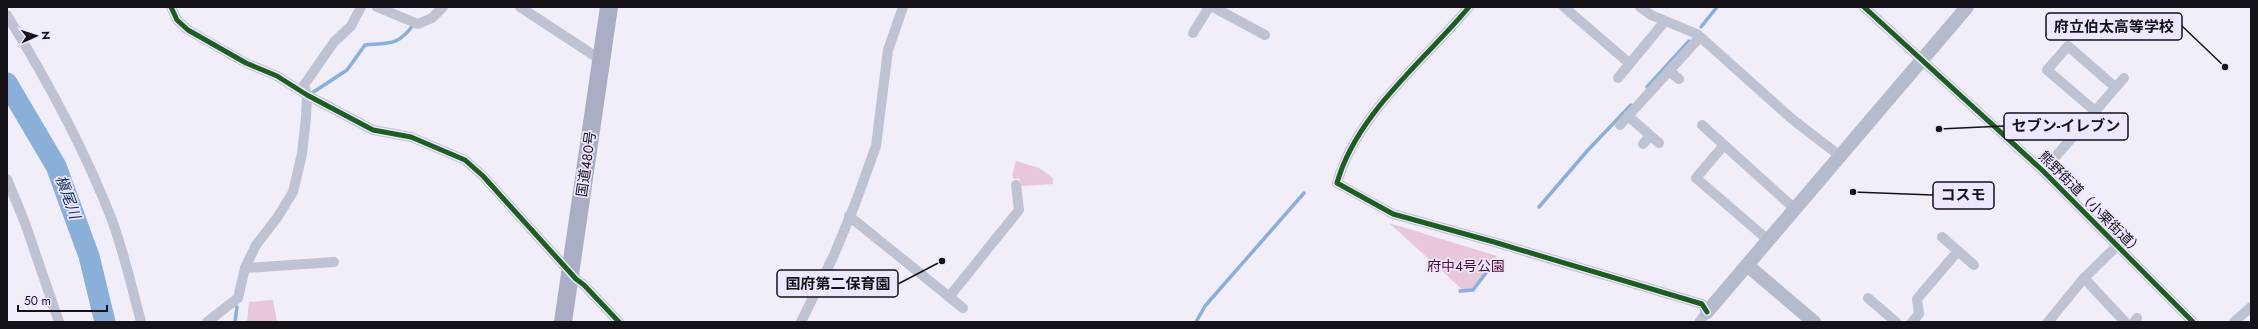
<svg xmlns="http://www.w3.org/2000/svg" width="2258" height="329" viewBox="0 0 2258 329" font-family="Jost,'Noto Sans JP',sans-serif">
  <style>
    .green { fill: #e8c7da }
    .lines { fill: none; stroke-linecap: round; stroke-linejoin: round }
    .stream { stroke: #8ab0d9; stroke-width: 3.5 }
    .river { stroke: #8ab0d9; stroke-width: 21 }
    .street { stroke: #bfc2d3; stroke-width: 10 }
    .secondary { stroke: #b6bacd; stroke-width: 14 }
    .highway { stroke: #aaadc4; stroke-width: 18 }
    .cycleway-casing { stroke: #efe7ff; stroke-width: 8 }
    .cycleway { stroke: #1b5e20; stroke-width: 5 }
    .labels { text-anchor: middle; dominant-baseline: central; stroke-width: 3.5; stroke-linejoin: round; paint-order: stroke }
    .street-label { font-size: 14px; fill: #141119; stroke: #efe7ff }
    .park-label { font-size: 14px; fill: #500e32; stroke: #efe7ff }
    .water-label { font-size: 15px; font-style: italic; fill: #022e51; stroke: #efe7ff }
    .leader { fill: none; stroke: #141119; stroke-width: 1.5 }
    .callout-dot { fill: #141119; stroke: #efe7ff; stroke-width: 1.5 }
    .callout { fill: #efe7ff; stroke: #141119; stroke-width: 1.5 }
    .callout-label { font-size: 15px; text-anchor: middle; font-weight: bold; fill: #141119 }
  </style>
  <rect width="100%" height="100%" fill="#f1edf9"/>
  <g class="green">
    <polygon points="1016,161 1039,168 1053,178 1053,184 1021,186 1019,178 1014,179 1012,176"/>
    <polygon points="1389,223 1497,256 1472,290 1463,290"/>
    <polygon points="273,300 277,322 247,322 249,302"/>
  </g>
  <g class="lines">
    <g class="stream">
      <polyline points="1701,27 1717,7"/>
      <polyline points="1647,87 1689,41"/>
      <path d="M312 93 347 70 365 45C390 43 398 46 414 24"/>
      <polyline points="1539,207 1588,150 1631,105"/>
      <polyline points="1460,291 1473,290 1489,269"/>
      <polyline points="235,322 237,307"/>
      <polyline points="1196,322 1205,306 1304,193"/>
    </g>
    <polyline class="river" points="7,83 56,166 89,256 105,322"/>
    <g class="street">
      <polyline points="171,7 177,20 188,30 246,63 277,76 307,95 373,130 411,137 465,160 483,176 576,279 584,285 619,322"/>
      <polyline points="377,7 418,24 432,18 443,7"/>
      <polyline points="520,7 601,60"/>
      <polyline points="1213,7 1265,35"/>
      <path d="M1469 7C1424 61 1356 114 1337 183L1393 214 1494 242 1702 304 1707 312 1699 322"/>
      <polyline points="1564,7 1629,63"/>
      <polyline points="1640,7 1651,15 1697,34 1792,119 1840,156"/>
      <polyline points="1864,7 2043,171 2193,322"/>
      <path d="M7 15C47 80 84 148 112 220 124 253 132 288 141 322"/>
      <polyline points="1193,33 1209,7"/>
      <polyline points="1669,71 1679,79"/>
      <polyline points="1618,78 1665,21"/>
      <polyline points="2095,111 2047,70 2068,46 2115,87"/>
      <polyline points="1628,116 1659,143"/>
      <polyline points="2085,122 2093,129"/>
      <polyline points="1620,125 1700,37"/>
      <polyline points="1702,125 1795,209"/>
      <polyline points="1643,144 1650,136"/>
      <polyline points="1724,145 1696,178 1768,240"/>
      <polyline points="2043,171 2124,78"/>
      <polyline points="7,179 25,223 59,322"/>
      <polyline points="849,216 963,308"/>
      <polyline points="1942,237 1974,265"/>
      <polyline points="245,268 334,262"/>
      <polyline points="2084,278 2125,322"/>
      <polyline points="949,297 1019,210 1016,185"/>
      <polyline points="1868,298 1896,322"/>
      <polyline points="207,322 238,298 245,268 256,245 277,218 293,192 302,154 306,117 307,95 304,85 334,42 351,26 361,7"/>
      <polyline points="801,322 834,255 855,204 876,146 888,50 903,7"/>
      <polyline points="1912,322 1919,314 1917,299 1958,251"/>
      <polyline points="2048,322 2084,278 2118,245"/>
      <polyline points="2134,322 2137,318"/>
      <polyline points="2234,322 2251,307"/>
    </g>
    <g class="secondary">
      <polyline points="1747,265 1814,322"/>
      <polyline points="1707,312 1967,7"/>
    </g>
    <polyline class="highway" points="563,322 609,7"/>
    <g class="cycleway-casing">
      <g id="cycleway">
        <polyline points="171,7 177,20 188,30 246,63 277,76 307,95 373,130 411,137 465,160 483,176 576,279 584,285 619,322"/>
        <path d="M1469 7C1424 61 1356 114 1337 183L1393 214 1494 242 1702 304 1707 312"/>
        <polyline points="1864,7 2043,171 2193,322"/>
      </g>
    </g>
    <use href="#cycleway" class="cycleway"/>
  </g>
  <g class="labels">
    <g class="street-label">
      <text transform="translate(586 164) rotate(-82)">国道480号</text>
      <text transform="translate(2091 203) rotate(45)">熊野街道（小栗街道）</text>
    </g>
    <g class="park-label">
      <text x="1466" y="266">府中４号公園</text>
    </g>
    <g class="water-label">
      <text transform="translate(68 197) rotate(70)">槇尾川</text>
    </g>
  </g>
  <path class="leader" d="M2225 67L2182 26M1939 129L2004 126M1853 192L1933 195M942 261L898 284"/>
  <g class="callout-dot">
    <circle cx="2225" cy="67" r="4"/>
    <circle cx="1939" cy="129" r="4"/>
    <circle cx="1853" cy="192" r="4"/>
    <circle cx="942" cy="261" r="4"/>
  </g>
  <g class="callout">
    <rect x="2046" y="13" width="136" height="27" rx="4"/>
    <rect x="2004" y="113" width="124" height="27" rx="4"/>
    <rect x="1933" y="182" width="61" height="27" rx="4"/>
    <rect x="777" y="270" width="121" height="27" rx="4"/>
  </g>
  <g class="callout-label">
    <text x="2114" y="32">府立伯太高等学校</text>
    <text x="2066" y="131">セブン-イレブン</text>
    <text x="1963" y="200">コスモ</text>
    <text x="838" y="289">国府第二保育園</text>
  </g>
  <rect width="2258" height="329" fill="none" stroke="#141119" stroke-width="16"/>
  <g transform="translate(36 36) rotate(87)" stroke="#efe7ff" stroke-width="3" paint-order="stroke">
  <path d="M0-3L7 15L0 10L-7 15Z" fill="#141119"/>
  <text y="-6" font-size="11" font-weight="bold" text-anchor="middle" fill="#141119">N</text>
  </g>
  <path d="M18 305v6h89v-6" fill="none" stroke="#141119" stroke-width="2"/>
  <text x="24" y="305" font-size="12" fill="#141119" stroke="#efe7ff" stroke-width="3" paint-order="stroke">50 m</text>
</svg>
